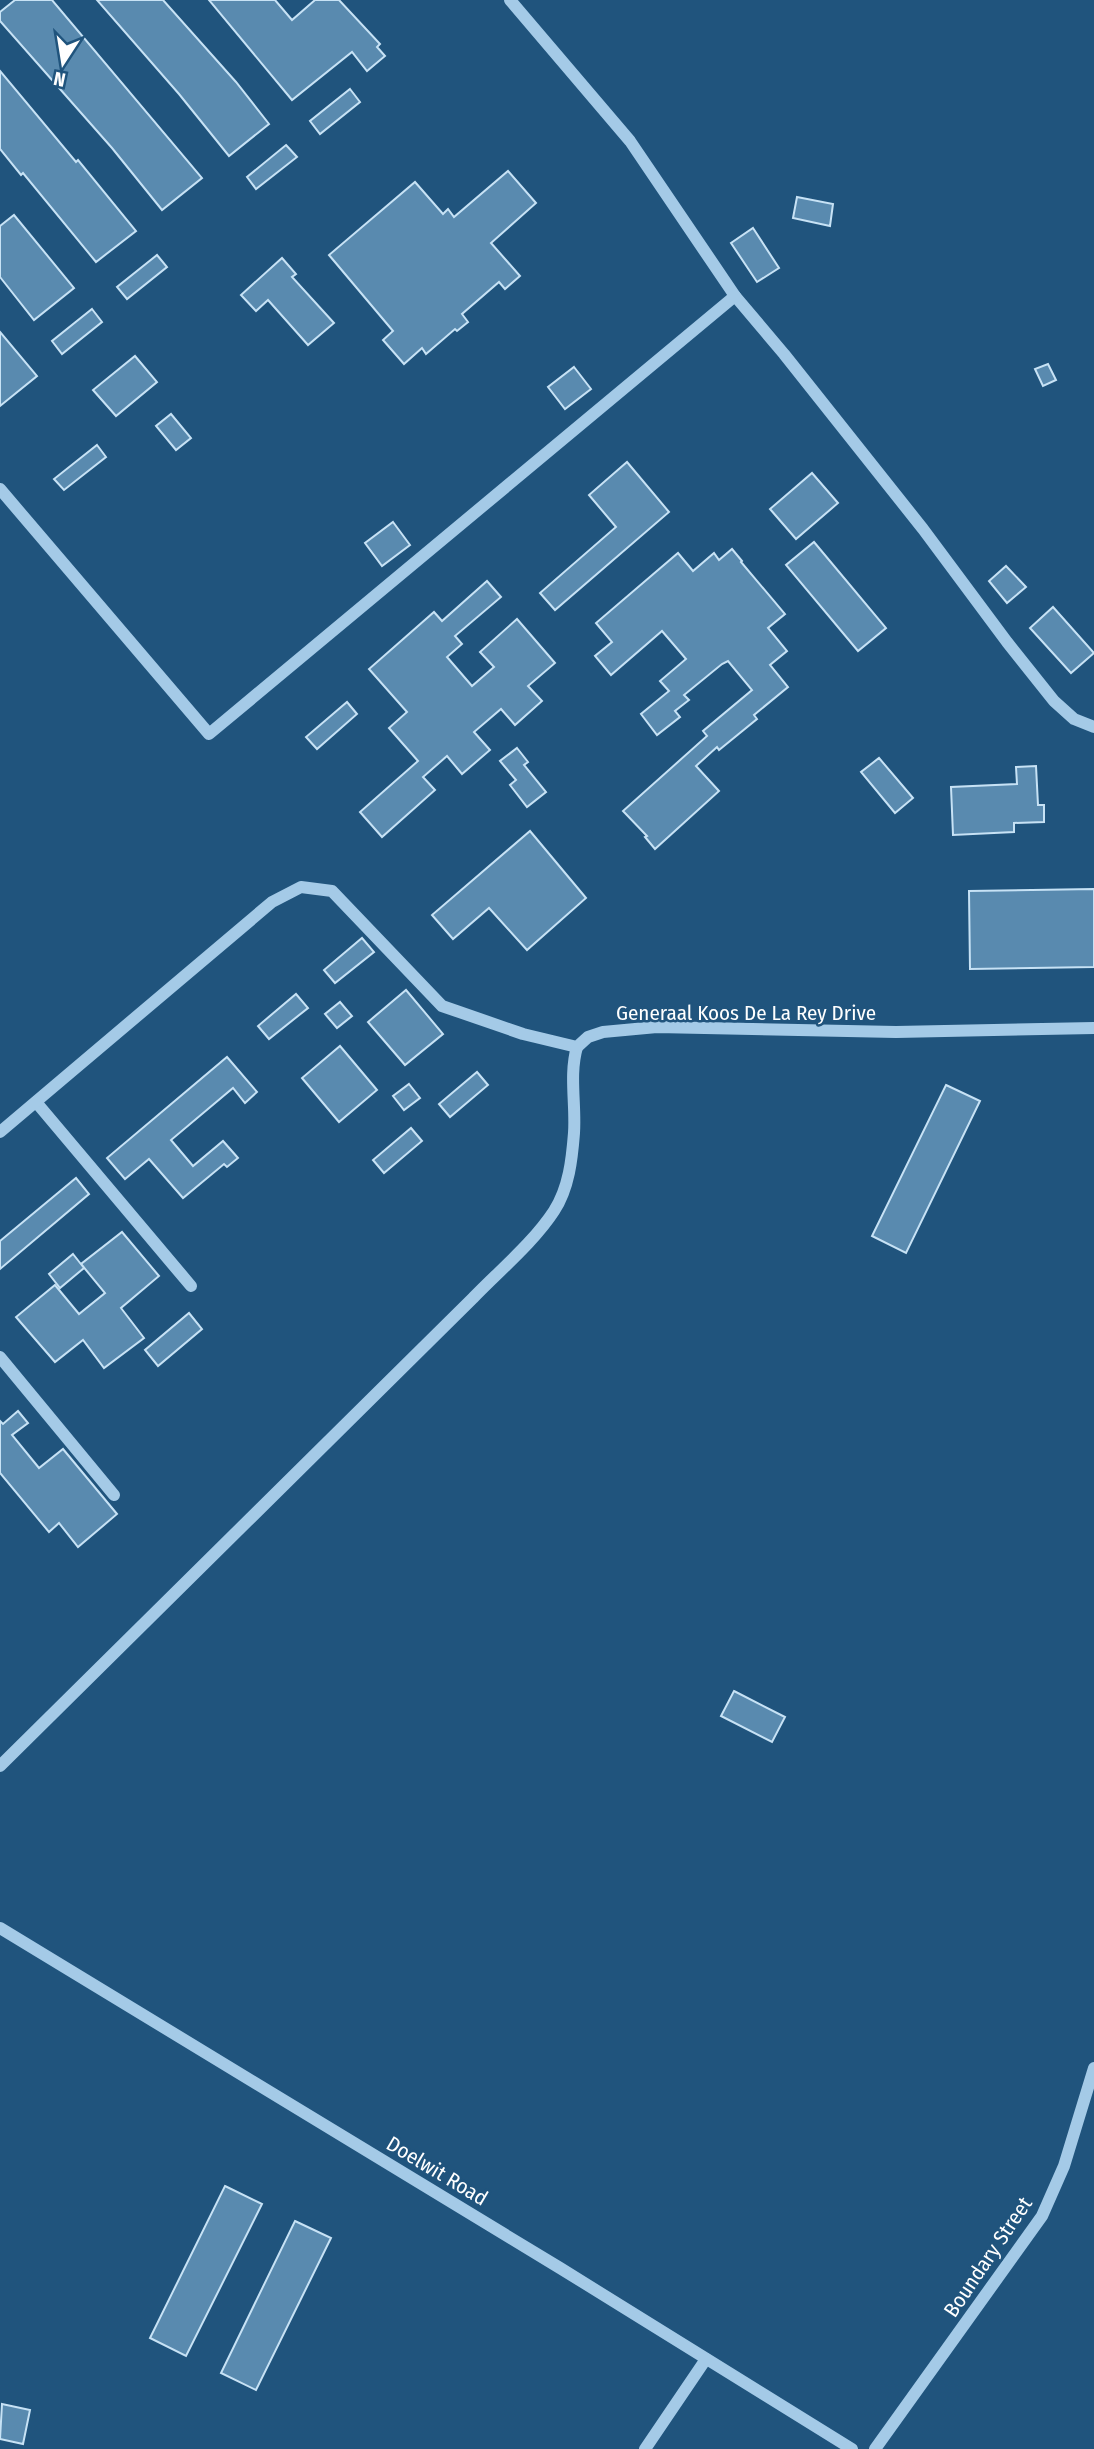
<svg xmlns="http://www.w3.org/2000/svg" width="1094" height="2449" viewBox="0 0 1094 2449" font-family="'Fira Sans Condensed',sans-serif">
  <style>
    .building { fill: #598aaf; stroke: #c7e2f5; stroke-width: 2 }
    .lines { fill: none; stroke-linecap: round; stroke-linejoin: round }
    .minor { stroke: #a4cae7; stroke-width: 12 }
    .labels { text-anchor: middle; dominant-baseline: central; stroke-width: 5; stroke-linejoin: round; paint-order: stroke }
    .street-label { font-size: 21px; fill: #fff; stroke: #20547d }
  </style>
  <rect width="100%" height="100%" fill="#20547d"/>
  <g class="building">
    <polygon points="15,0 52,0 202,178 162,210 112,148 0,21 0,12"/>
    <polygon points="97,0 163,0 236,82 269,124 229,156 179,94"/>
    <polygon points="209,0 275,0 292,20 315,0 339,0 380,44 377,47 385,56 367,71 352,52 292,100"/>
    <polygon points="0,71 76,162 78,160 136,231 96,262 23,173 21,175 0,149"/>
    <polygon points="350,89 360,102 320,134 310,121"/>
    <polygon points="286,145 297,157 256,189 247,177"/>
    <polygon points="508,171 536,203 491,243 520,276 505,289 499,282 462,314 468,322 457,331 455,329 426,354 422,348 404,364 383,340 393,331 329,255 415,182 443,214 448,209 454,217"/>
    <polygon points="797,197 833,204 830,226 793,218"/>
    <polygon points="14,215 74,288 34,320 0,277 0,226"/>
    <polygon points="753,228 779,268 757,282 731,243"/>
    <polygon points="157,255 167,267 127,299 117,287"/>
    <polygon points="282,258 296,274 292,277 334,323 308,345 268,300 256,311 241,295"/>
    <polygon points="92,309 102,322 62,354 52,341"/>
    <polygon points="0,332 37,376 0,406"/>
    <polygon points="135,356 157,382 116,416 93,390"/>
    <polygon points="1048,364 1056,380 1043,386 1035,369"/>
    <polygon points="574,367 591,389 565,409 548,387"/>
    <polygon points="171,414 191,438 176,450 156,426"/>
    <polygon points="97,445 106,457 64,490 54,479"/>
    <polygon points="627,462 669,512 555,610 540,593 616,527 589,495"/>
    <polygon points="812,473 838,503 796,539 770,509"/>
    <polygon points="393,522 410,545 382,566 365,543"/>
    <polygon points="814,542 886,628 858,651 786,565"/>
    <polygon points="732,549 742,561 741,562 785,614 768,628 787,651 770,665 788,687 754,715 757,719 719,750 717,747 696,766 719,791 655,849 645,837 647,836 623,811 707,736 703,731 752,690 728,661 722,664 684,695 689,700 675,711 680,717 657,735 641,714 669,691 660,681 686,659 662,631 611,675 595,656 612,642 596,623 678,553 693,571 714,553 719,560"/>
    <polygon points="1006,566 1026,587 1007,603 989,581"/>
    <polygon points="487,581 501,597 455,636 462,644 447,657 472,686 494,667 480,652 517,619 555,663 528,686 542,701 515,725 501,709 474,732 490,750 462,774 447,756 423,777 435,790 382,837 360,812 418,761 389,728 407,712 369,669 434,612 442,621"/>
    <polygon points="1053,607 1094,653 1071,673 1030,628"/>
    <polygon points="347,702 357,714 317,749 306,737"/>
    <polygon points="517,748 528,762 524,765 546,792 527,807 510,785 516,780 500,761"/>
    <polygon points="879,758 913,798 895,813 861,772"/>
    <polygon points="1036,766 1038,805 1044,805 1044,822 1014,823 1014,832 953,835 951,787 1017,784 1016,767"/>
    <polygon points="530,831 586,898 527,950 489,908 453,939 432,915"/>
    <polygon points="1094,889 1094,967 970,969 969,891"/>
    <polygon points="362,938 374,952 335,983 324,970"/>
    <polygon points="406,990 443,1034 405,1065 368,1022"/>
    <polygon points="296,994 308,1008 269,1039 258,1026"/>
    <polygon points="340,1002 352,1016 337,1028 325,1014"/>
    <polygon points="340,1046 377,1090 339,1122 302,1078"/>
    <polygon points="227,1057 257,1092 245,1103 233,1088 171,1140 193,1166 223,1141 238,1158 227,1167 224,1164 183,1198 149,1159 125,1179 107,1158"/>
    <polygon points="477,1072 488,1085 450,1117 439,1104"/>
    <polygon points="409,1084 420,1098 404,1110 393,1096"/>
    <polygon points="946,1085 980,1101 906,1253 872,1236"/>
    <polygon points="411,1128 422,1141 384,1173 373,1160"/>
    <polygon points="76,1178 89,1194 0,1269 0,1241"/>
    <polygon points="122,1232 159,1276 121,1308 144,1338 104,1368 83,1340 55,1362 16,1317 55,1285 79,1314 105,1293 81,1264"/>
    <polygon points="73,1254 84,1268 60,1288 49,1274"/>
    <polygon points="189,1313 202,1329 158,1366 145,1350"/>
    <polygon points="18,1411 28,1423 12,1435 39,1468 63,1449 117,1514 78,1547 59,1523 49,1532 0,1473 0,1421 3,1424"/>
    <polygon points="734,1691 785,1717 772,1742 721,1716"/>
    <polygon points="225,2186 262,2204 186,2356 150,2338"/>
    <polygon points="295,2221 331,2238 256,2390 221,2373"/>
    <polygon points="2,2404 30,2410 23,2444 0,2439"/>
  </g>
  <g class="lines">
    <g class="minor">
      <polyline points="510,0 630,141 735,296 784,354 923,529 1007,642 1054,701 1074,719 1094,727"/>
      <polyline points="0,489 209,734 735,296"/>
      <polyline points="36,1102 191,1286"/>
      <polyline points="0,1132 272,902 301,887 332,891 442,1006 523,1034 577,1047 588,1037 603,1032 657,1027 896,1032 1094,1028"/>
      <polyline points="0,1357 114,1495"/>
      <path d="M0 1766 473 1298C500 1270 533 1243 554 1211 569 1188 572 1159 574 1133 576 1104 569 1075 577 1047"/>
      <polyline points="0,1928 560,2268 852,2449"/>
      <polyline points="645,2449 706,2359"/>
      <polyline points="875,2449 1042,2216 1064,2166 1094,2068"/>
    </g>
  </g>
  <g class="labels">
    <g class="street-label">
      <text x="746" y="1013">Generaal Koos De La Rey Drive</text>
      <text transform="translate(437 2171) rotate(31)">Doelwit Road</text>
      <text transform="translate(988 2257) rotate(-56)">Boundary Street</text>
    </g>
  </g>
  <g transform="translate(63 63) rotate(192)" stroke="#20547d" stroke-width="5" paint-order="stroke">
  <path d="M0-5L12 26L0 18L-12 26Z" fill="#ffffff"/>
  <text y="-10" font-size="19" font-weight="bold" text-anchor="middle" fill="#ffffff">N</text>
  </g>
</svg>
